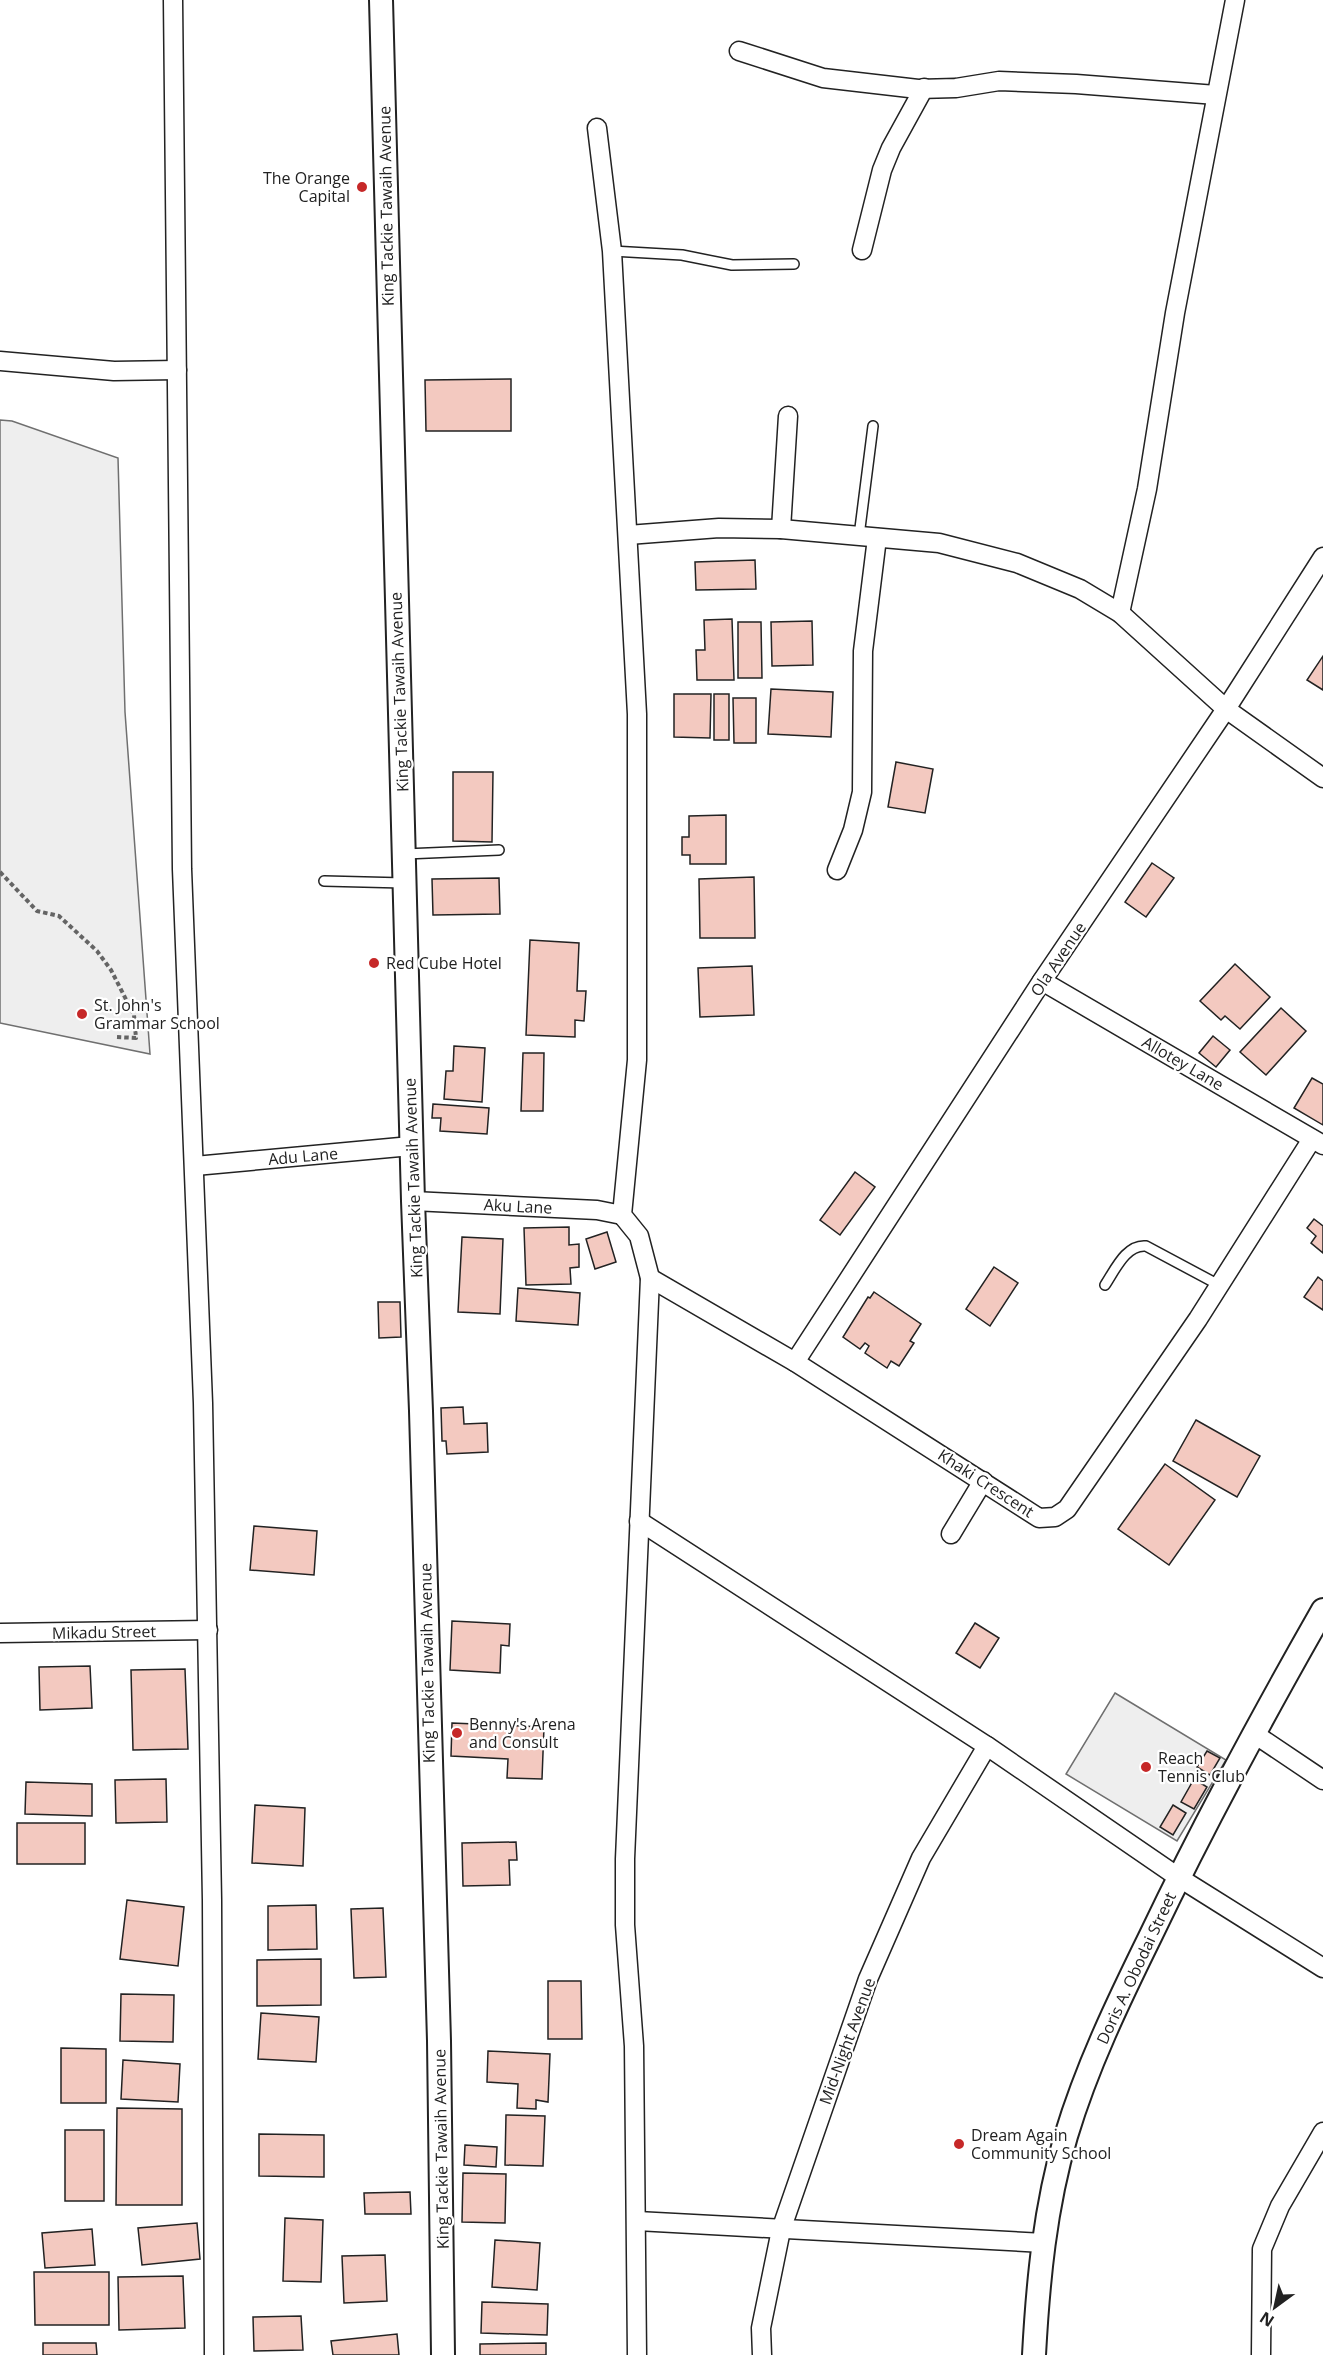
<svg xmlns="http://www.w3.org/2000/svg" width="1323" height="2355" viewBox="0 0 1323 2355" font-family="'Open Sans',sans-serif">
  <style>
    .green { fill: #eee; stroke: #6f6f6f; stroke-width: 1.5 }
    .building { fill: #f3c9c0; stroke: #222; stroke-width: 1.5 }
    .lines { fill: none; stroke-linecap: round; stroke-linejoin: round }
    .service-casing { stroke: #222; stroke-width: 12 }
    .minor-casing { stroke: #222; stroke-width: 21 }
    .tertiary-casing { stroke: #222; stroke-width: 26 }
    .path { stroke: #646464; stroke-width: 4; stroke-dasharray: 4.5 3; stroke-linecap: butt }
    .service { stroke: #fff; stroke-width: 9 }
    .minor { stroke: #fff; stroke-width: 18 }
    .tertiary { stroke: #fff; stroke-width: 22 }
    .poi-dot { fill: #c62828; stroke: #fff; stroke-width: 2 }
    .labels { text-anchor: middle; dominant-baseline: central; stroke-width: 4.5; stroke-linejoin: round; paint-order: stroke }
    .poi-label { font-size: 16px; fill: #222; stroke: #fff; text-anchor: start }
    .street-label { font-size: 16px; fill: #222; stroke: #fff }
  </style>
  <rect width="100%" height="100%" fill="#fff"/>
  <g class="green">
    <polygon points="0,420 12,421 118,458 125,712 150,1054 0,1023"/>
    <polygon points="1115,1693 1226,1760 1177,1841 1066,1774"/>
  </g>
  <g class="building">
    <polygon points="511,379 511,431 426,431 425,380"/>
    <polygon points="755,560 756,589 696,590 695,562"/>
    <polygon points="732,619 734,680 697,680 696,650 705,650 704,620"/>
    <polygon points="812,621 813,665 772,666 771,622"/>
    <polygon points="738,622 761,622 762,678 738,678"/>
    <polygon points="1323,656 1323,690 1307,680"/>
    <polygon points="771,689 833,692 831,737 768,734"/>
    <polygon points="674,694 711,694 710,738 674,737"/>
    <rect x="714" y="694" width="15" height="46"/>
    <polygon points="733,698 756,698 756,743 734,743"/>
    <polygon points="896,762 933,769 925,813 888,807"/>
    <polygon points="453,772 493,772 492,842 453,841"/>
    <polygon points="726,815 726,864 690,864 690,855 682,855 682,837 689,837 689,816"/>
    <polygon points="1152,863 1174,878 1146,917 1125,902"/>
    <polygon points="754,877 755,938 700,938 699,879"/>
    <polygon points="499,878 500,914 433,915 432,879"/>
    <polygon points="530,940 579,943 577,991 586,991 584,1021 575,1020 575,1037 526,1035"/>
    <polygon points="1235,964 1270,997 1240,1029 1225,1016 1221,1020 1200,1001"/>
    <polygon points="752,966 754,1015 700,1017 698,968"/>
    <polygon points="1281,1008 1306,1031 1266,1075 1240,1052"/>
    <polygon points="1213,1036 1230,1050 1216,1067 1199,1053"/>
    <polygon points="454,1046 485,1048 482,1102 444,1099 446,1071 453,1071"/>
    <polygon points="523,1053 544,1053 543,1111 521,1111"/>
    <polygon points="1312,1078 1323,1084 1323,1125 1294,1108"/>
    <polygon points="433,1104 489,1108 487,1134 440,1131 441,1118 432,1118"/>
    <polygon points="855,1172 875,1187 840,1235 820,1220"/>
    <polygon points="1314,1219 1323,1226 1323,1253 1311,1243 1316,1236 1307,1228"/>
    <polygon points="569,1227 569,1245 579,1244 579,1267 570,1268 571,1284 526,1285 524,1228"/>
    <polygon points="607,1232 616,1262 595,1269 586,1239"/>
    <polygon points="462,1237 503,1239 500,1314 458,1312"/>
    <polygon points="994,1267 1018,1283 990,1326 966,1309"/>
    <polygon points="1318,1277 1323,1281 1323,1310 1304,1297"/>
    <polygon points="518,1288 580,1293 578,1325 516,1321"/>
    <polygon points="874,1292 921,1324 910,1341 914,1343 899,1366 891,1361 887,1368 865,1353 869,1346 865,1343 860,1349 843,1337 868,1297 870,1298"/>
    <polygon points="378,1302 400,1302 401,1337 379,1338"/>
    <polygon points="463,1407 464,1424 487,1423 488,1452 447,1454 446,1441 442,1441 441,1408"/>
    <polygon points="1196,1420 1260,1456 1237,1497 1173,1461"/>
    <polygon points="1165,1464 1215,1500 1169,1565 1118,1529"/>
    <polygon points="254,1526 317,1531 314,1575 250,1570"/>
    <polygon points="452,1621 510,1624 509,1646 501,1645 500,1673 450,1670"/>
    <polygon points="975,1623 999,1638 980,1668 956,1653"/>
    <polygon points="90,1666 92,1708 40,1710 39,1667"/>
    <polygon points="185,1669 188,1749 133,1750 131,1670"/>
    <polygon points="452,1723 544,1727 542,1779 507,1778 508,1759 451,1756"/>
    <polygon points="1207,1751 1220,1758 1210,1775 1197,1767"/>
    <polygon points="166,1779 167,1822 116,1823 115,1780"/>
    <polygon points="1194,1779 1207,1787 1194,1809 1181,1802"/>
    <polygon points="26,1782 92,1784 92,1816 25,1814"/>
    <polygon points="255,1805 305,1808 303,1866 252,1863"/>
    <polygon points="1173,1805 1186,1813 1173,1835 1160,1827"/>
    <rect x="17" y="1823" width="68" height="41"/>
    <polygon points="516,1842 517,1860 509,1860 510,1885 463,1886 462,1843"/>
    <polygon points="127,1900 184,1907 178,1966 120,1959"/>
    <polygon points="316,1905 317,1949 268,1950 268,1906"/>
    <polygon points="383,1908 386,1977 354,1978 351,1909"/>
    <polygon points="321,1959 321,2005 257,2006 257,1960"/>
    <polygon points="548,1981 581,1981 582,2039 548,2039"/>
    <polygon points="121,1994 174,1995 173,2042 120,2041"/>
    <polygon points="261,2013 319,2017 316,2062 258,2059"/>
    <polygon points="61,2048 106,2049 106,2103 61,2103"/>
    <polygon points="488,2051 550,2054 548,2102 536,2100 536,2109 517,2108 518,2084 487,2082"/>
    <polygon points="123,2060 180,2064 178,2102 121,2099"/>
    <polygon points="117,2108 182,2109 182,2205 116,2205"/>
    <polygon points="506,2115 545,2116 543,2166 505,2165"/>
    <rect x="65" y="2130" width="39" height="71"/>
    <polygon points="259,2134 324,2135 324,2177 259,2176"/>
    <polygon points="465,2145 497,2147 496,2167 464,2165"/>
    <polygon points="463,2173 506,2174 505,2223 462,2222"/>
    <polygon points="410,2192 411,2214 365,2214 364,2193"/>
    <polygon points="285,2218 323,2220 321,2282 283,2281"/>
    <polygon points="197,2223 200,2259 142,2265 138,2228"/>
    <polygon points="92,2229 95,2265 45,2268 42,2233"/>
    <polygon points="495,2240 540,2243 537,2290 492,2287"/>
    <polygon points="385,2255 387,2301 344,2303 342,2256"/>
    <polygon points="34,2272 109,2272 109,2325 35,2325"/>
    <polygon points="183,2276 185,2328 119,2330 118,2277"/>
    <polygon points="482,2302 548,2304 547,2335 481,2333"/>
    <polygon points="301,2316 303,2350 254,2351 253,2317"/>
    <polygon points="397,2334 399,2355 333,2355 331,2341"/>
    <polygon points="43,2343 96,2343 97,2355 43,2355"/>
    <polygon points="546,2343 546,2355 480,2355 480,2344"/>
  </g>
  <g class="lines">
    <g class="service-casing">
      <g id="service">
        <polyline points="612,251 682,255 732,265 794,264"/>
        <polyline points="859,536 873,426"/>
        <polyline points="405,854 499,850"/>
        <polyline points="324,881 404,883"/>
        <path d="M1105 1285C1115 1270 1126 1244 1146 1246L1219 1285"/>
      </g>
    </g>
    <g class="minor-casing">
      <g id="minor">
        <polyline points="173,0 182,869 203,1403 212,1900 214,2355"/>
        <polyline points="739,51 823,78 918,89 956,88 999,81 1076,84 1216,95"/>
        <polyline points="597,128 612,251 637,714 637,1060 622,1215 639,1236 650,1278 625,1859 625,1925 634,2046 637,2355"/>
        <polyline points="862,250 882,170 891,148 924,88"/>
        <polyline points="0,361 114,371 177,370"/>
        <polyline points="781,529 788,416"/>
        <polyline points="628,535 719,528 781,529 939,543 1017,563 1080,589 1120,613 1226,709 1323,778"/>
        <polyline points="1120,613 1147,489 1175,313 1235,0"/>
        <polyline points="837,870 853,830 862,792 863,651 877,538"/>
        <polyline points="1042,981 1323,1145"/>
        <polyline points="195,1166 411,1146"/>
        <polyline points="413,1201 597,1210 622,1215"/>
        <polyline points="650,1278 795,1362 1039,1518 1055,1517 1067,1509 1198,1319 1312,1139"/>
        <polyline points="795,1362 1042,981 1226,709 1323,557"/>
        <polyline points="639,1521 987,1746 1178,1877 1323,1968"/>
        <polyline points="951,1534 983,1481"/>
        <polyline points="0,1633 208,1630"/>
        <polyline points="1253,1733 1323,1780"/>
        <polyline points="637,2221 1044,2243"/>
        <polyline points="762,2355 761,2328 781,2230 868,1979 921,1858 987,1746"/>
        <polyline points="1261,2355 1262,2249 1280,2206 1323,2132"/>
      </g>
    </g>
    <g class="tertiary-casing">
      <g id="tertiary">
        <polyline points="381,0 413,1201 421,1411 439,2041 443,2355"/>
        <path d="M1034 2355C1038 2281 1045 2207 1066 2136 1087 2066 1119 2000 1151 1935 1204 1824 1262 1717 1323 1610"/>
      </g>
    </g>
    <polyline class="path" points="0,872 37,911 59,916 97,951 111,970 134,1015 136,1038 117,1037"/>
    <use href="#service" class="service"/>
    <use href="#minor" class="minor"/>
    <use href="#tertiary" class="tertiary"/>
  </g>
  <g class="poi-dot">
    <circle cx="362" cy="187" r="6"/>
    <circle cx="374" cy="963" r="6"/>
    <circle cx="82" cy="1014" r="6"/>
    <circle cx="457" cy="1733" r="6"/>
    <circle cx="1146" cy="1767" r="6"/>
    <circle cx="959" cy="2144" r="6"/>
  </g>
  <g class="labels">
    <g class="poi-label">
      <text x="350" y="178" text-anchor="end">The Orange<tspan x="350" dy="18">Capital</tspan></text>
      <text x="386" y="963">Red Cube Hotel</text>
      <text x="94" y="1005">St. John's<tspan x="94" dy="18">Grammar School</tspan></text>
      <text x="469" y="1724">Benny's Arena<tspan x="469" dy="18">and Consult</tspan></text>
      <text x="1158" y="1758">Reach<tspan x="1158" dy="18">Tennis Club</tspan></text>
      <text x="971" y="2135">Dream Again<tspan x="971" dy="18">Community School</tspan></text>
    </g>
    <g class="street-label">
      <text transform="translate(386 206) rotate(-91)">King Tackie Tawaih Avenue</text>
      <text transform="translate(399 692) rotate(-92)">King Tackie Tawaih Avenue</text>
      <text transform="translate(1058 959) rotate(-56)">Ola Avenue</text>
      <text transform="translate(1183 1063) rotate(30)">Allotey Lane</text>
      <text transform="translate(303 1156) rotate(-5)">Adu Lane</text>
      <text transform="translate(413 1178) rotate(-92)">King Tackie Tawaih Avenue</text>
      <text transform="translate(518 1206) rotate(3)">Aku Lane</text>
      <text transform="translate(986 1483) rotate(33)">Khaki Crescent</text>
      <text transform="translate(104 1632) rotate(-1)">Mikadu Street</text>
      <text transform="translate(427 1663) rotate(-91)">King Tackie Tawaih Avenue</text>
      <text transform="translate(1136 1968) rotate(-65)">Doris A. Obodai Street</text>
      <text transform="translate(847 2041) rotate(-70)">Mid-Night Avenue</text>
      <text transform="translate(441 2149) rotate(-91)">King Tackie Tawaih Avenue</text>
    </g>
  </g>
  <g transform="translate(1275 2307) rotate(213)" stroke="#ffffff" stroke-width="4.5" paint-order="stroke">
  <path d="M0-4.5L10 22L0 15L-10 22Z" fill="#222222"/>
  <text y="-9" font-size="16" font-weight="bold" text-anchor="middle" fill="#222222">N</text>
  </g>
</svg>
